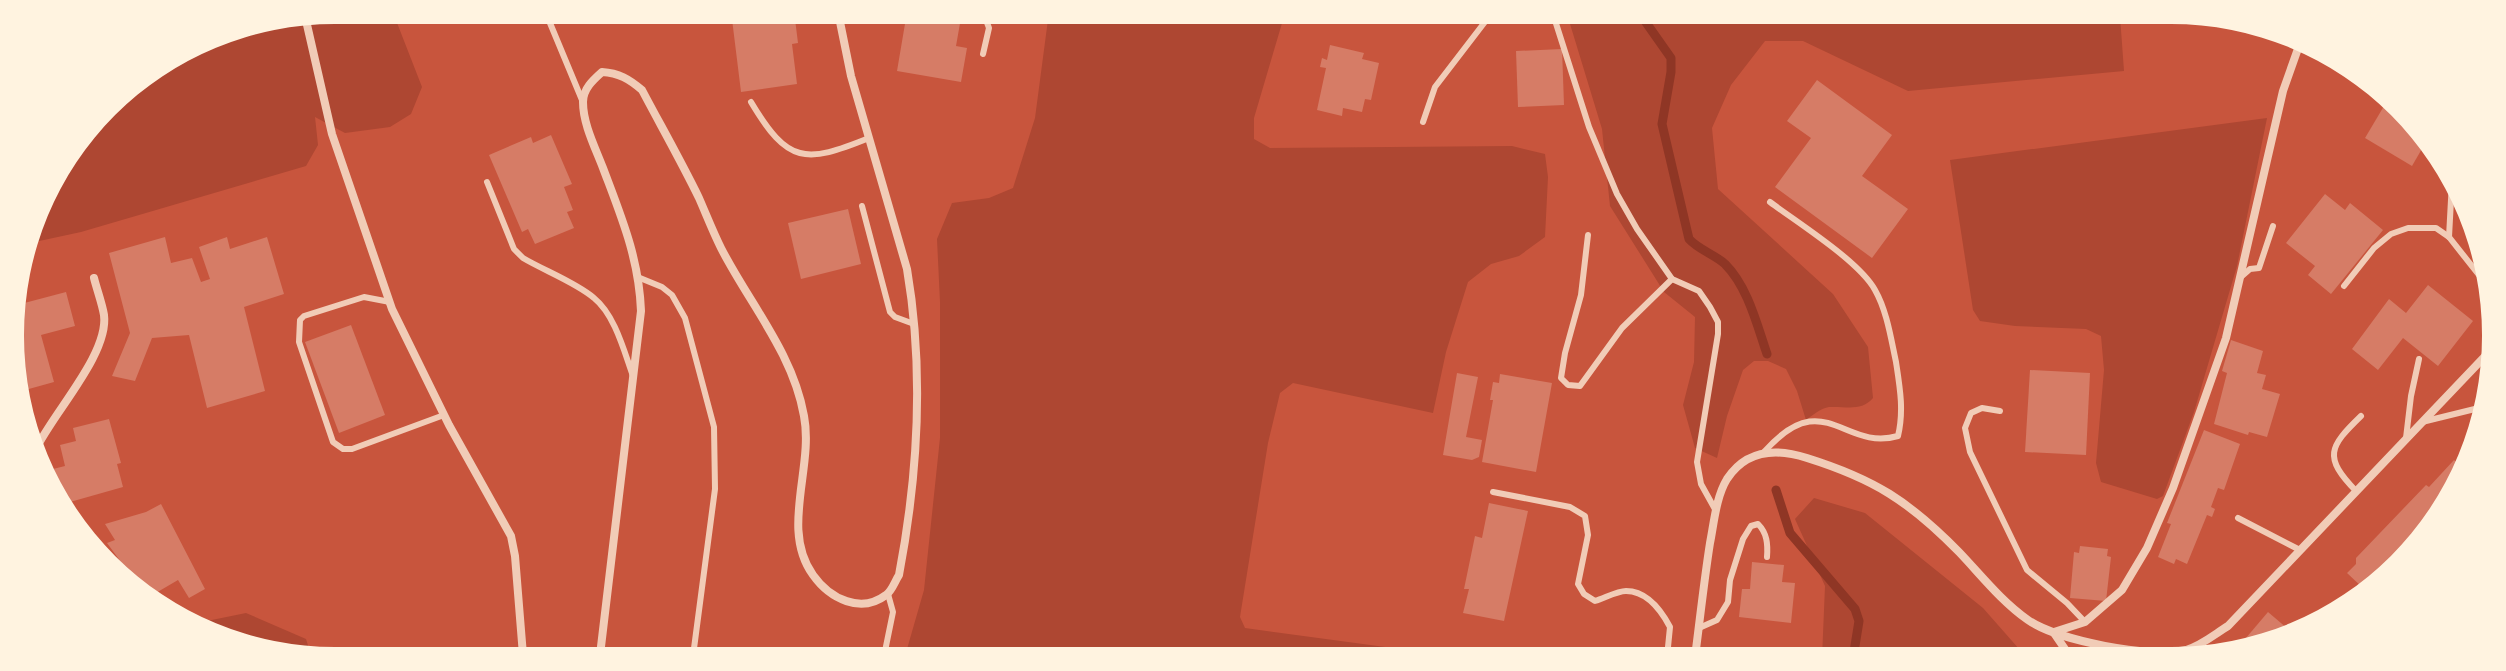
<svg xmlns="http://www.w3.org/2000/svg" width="2506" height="671" viewBox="0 0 2506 671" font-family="Ubuntu,sans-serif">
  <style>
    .green { fill: #ae4732 }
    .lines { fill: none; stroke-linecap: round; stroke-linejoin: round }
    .stream { stroke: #8f3625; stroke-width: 9 }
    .building { fill: #d67c66 }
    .service { stroke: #f1ccb7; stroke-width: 6 }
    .minor { stroke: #f1ccb7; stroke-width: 8 }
  </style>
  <rect width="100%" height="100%" fill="#c8553d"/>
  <g class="green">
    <polygon points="336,10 392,10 422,87 411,114 390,127 345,133 315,117 318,145 306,166 81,232 30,243 44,191 121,91 211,35"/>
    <polygon points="1049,12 1285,13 1254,118 1254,139 1270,148 1512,146 1545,154 1548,177 1545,237 1519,256 1491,264 1468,282 1446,352 1433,413 1293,383 1280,393 1268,443 1240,617 1245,628 1400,649 1399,657 905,656 924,590 940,438 940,302 937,239 952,203 989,198 1013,188 1035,118"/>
    <path d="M1567 14 2120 16 2124 71 1908 91 1803 41H1765L1731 85 1712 128 1718 189 1833 294 1868 347 1873 398C1861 412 1846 406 1829 407 1821 408 1813 415 1806 420L1797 391 1786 369 1768 361H1754L1743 370 1727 416 1717 458 1695 448 1683 405 1694 362 1695 317 1664 292 1610 206 1602 129Z"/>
    <polygon points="2267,118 2237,266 2194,412 2163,496 2157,499 2101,482 2096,463 2104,370 2101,336 2086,329 2015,326 1980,321 1973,310 1950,160"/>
    <polygon points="1814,498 1865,513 1983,608 2027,658 1822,658 1825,586 1795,519"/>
    <polygon points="246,613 306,639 311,655 272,655 197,626 202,622"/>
  </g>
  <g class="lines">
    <g class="stream">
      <path d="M1640 14 1671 58V72L1662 124 1689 239C1699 250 1714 254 1725 264 1748 287 1757 325 1767 354"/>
      <polyline points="1776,490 1790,533 1855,609 1859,621 1853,658"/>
    </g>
  </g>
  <g class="building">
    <polygon points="731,11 794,11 798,43 792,44 797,84 741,92"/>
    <polygon points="907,12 962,12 956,46 967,48 961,82 897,71"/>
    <polygon points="224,32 193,50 191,47 211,35"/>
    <polygon points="1330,45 1364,53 1362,59 1379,63 1371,100 1365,99 1362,112 1343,108 1342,116 1317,110 1326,68 1320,67 1322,58 1327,60"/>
    <polygon points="1562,49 1564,105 1518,107 1516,51"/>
    <polygon points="1817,80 1892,135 1862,176 1908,209 1872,258 1775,187 1811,138 1787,121"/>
    <polygon points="2387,101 2427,140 2412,166 2365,138"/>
    <polygon points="551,135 572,184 564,187 573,210 567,212 574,228 535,244 528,229 522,232 489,155 531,137 533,143"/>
    <polygon points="2325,194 2345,210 2350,203 2383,230 2331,294 2308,275 2315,266 2286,243"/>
    <polygon points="848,209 861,264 801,279 788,223"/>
    <polygon points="165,237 171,263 192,258 201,282 210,279 199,247 227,237 230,249 267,237 284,294 244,307 265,391 207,408 189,335 152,338 135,381 112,376 130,333 109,253"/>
    <polygon points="2428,285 2473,321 2438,366 2403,338 2378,370 2352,349 2389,299 2406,313"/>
    <polygon points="66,292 75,326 41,335 54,382 18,392 11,314 13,306"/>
    <polygon points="351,325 385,415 339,433 305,342"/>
    <polygon points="2231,340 2263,351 2257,373 2266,375 2262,389 2280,394 2267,437 2249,432 2248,435 2214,424 2227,373 2222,371"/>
    <polygon points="2030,370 2090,373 2086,455 2025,452"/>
    <polygon points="1457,373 1478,377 1466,437 1482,440 1479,457 1472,460 1443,455"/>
    <polygon points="1500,374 1552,383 1536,472 1482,462 1493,400 1490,400 1493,382 1499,383"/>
    <polygon points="109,419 121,463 117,464 123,487 63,504 53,469 65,466 60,445 76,441 73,428"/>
    <polygon points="2204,430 2240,444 2224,490 2218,488 2211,507 2215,509 2212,517 2207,515 2187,564 2176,559 2174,564 2158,557 2171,524 2167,523"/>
    <polygon points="2454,460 2465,470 2462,480 2444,500 2446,502 2400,566 2383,579 2380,576 2373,583 2370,580 2363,588 2347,573 2356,564 2356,558 2426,485 2429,487"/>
    <polygon points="1489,503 1528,511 1504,621 1463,613 1469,589 1464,589 1475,536 1482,538"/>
    <polygon points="161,504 205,589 189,598 178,580 149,597 140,588 107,543 115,540 105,524 146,512"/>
    <polygon points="2080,546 2108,549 2107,556 2111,557 2106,601 2070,598 2074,552 2079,553"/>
    <polygon points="1752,562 1784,565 1782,582 1795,583 1791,623 1739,617 1742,589 1750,589"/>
    <polygon points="2268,612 2294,634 2245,649 2240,645"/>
  </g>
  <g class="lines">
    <g class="service">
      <polyline points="545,11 582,100"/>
      <polyline points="983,12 989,28 983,54"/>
      <polyline points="1553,14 1589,127 1617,194 1637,229 1672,279 1699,291 1710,307 1718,322 1718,334 1697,462 1701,484 1716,511"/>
      <path d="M751 102C788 164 805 164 869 138"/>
      <polyline points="1423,122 1435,87 1491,14"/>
      <path d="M487 182 514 249 523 258C543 270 577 283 594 298 615 315 624 351 633 376"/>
      <polyline points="862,206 890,312 895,317 914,324"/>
      <polyline points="1588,235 1581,295 1565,353 1561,378 1568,385 1580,386 1622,328 1672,279"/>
      <polyline points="2449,237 2452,181"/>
      <polyline points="2242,276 2250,269 2259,268 2273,226"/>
      <polyline points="640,278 662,287 672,295 685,318 714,427 715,489 693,656"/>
      <polyline points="2344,286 2374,248 2391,234 2408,228 2436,228 2449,237 2490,289"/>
      <polyline points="390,302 364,297 304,316 300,320 299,342 333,442 343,449 352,449 444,415"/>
      <polyline points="2000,411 1982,408 1971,413 1965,428 1970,452 2027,570 2067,603 2085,622"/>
      <polyline points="2422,422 2487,406"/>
      <polyline points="2406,438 2411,396 2419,359"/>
      <path d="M1764 452C1824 384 1843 452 1898 436 1904 411 1900 388 1896 362 1891 339 1887 311 1875 290 1859 261 1798 223 1770 202"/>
      <path d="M2356 491C2323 457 2329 447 2361 416"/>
      <path d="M1493 492 1570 507 1585 516 1588 535 1578 584 1584 594 1595 601C1605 598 1617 591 1626 591 1647 591 1661 610 1670 627L1667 657"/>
      <polyline points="2238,518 2300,550"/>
      <polyline points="82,538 93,542 113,565"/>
      <path d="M1699 628 1717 620 1728 602 1730 580 1743 539 1751 526 1758 524C1767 533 1768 544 1767 557"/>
      <polyline points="884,656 893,612 888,594"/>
      <polyline points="1711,657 1750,657"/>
    </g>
    <g class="minor">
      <polyline points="305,16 332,134 392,309 449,425 511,536 515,556 523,655"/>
      <path d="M36 449C53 413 109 354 104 315 102 303 97 290 94 278"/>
      <polyline points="2054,632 2085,622 2122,590 2147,548 2173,488 2226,338 2283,91 2300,43"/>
      <polyline points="2054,633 2069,655 2075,658"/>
      <path d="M600 655 641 311C639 258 621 216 603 168 595 147 583 124 583 102 583 89 593 80 602 72 619 73 629 79 642 90 661 126 681 161 699 198 706 214 713 232 721 248 749 303 793 353 804 416 814 468 780 529 813 575 830 599 861 614 886 595 892 591 895 581 899 575 918 475 924 369 907 269L851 76 838 12"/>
      <path d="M1695 657C1700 619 1704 581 1710 543 1714 523 1716 497 1727 479 1746 450 1776 448 1807 458 1874 479 1909 501 1959 552 1981 575 2001 601 2028 620 2058 641 2150 658 2186 650 2201 646 2215 634 2228 626L2490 351"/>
    </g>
  </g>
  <path d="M0 0H2506V671H0ZM335 24H2171A311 311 0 0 1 2482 335V336A311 311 0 0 1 2171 647H335A311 311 0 0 1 24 336V335A311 311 0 0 1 335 24Z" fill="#fff3e0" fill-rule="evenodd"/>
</svg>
